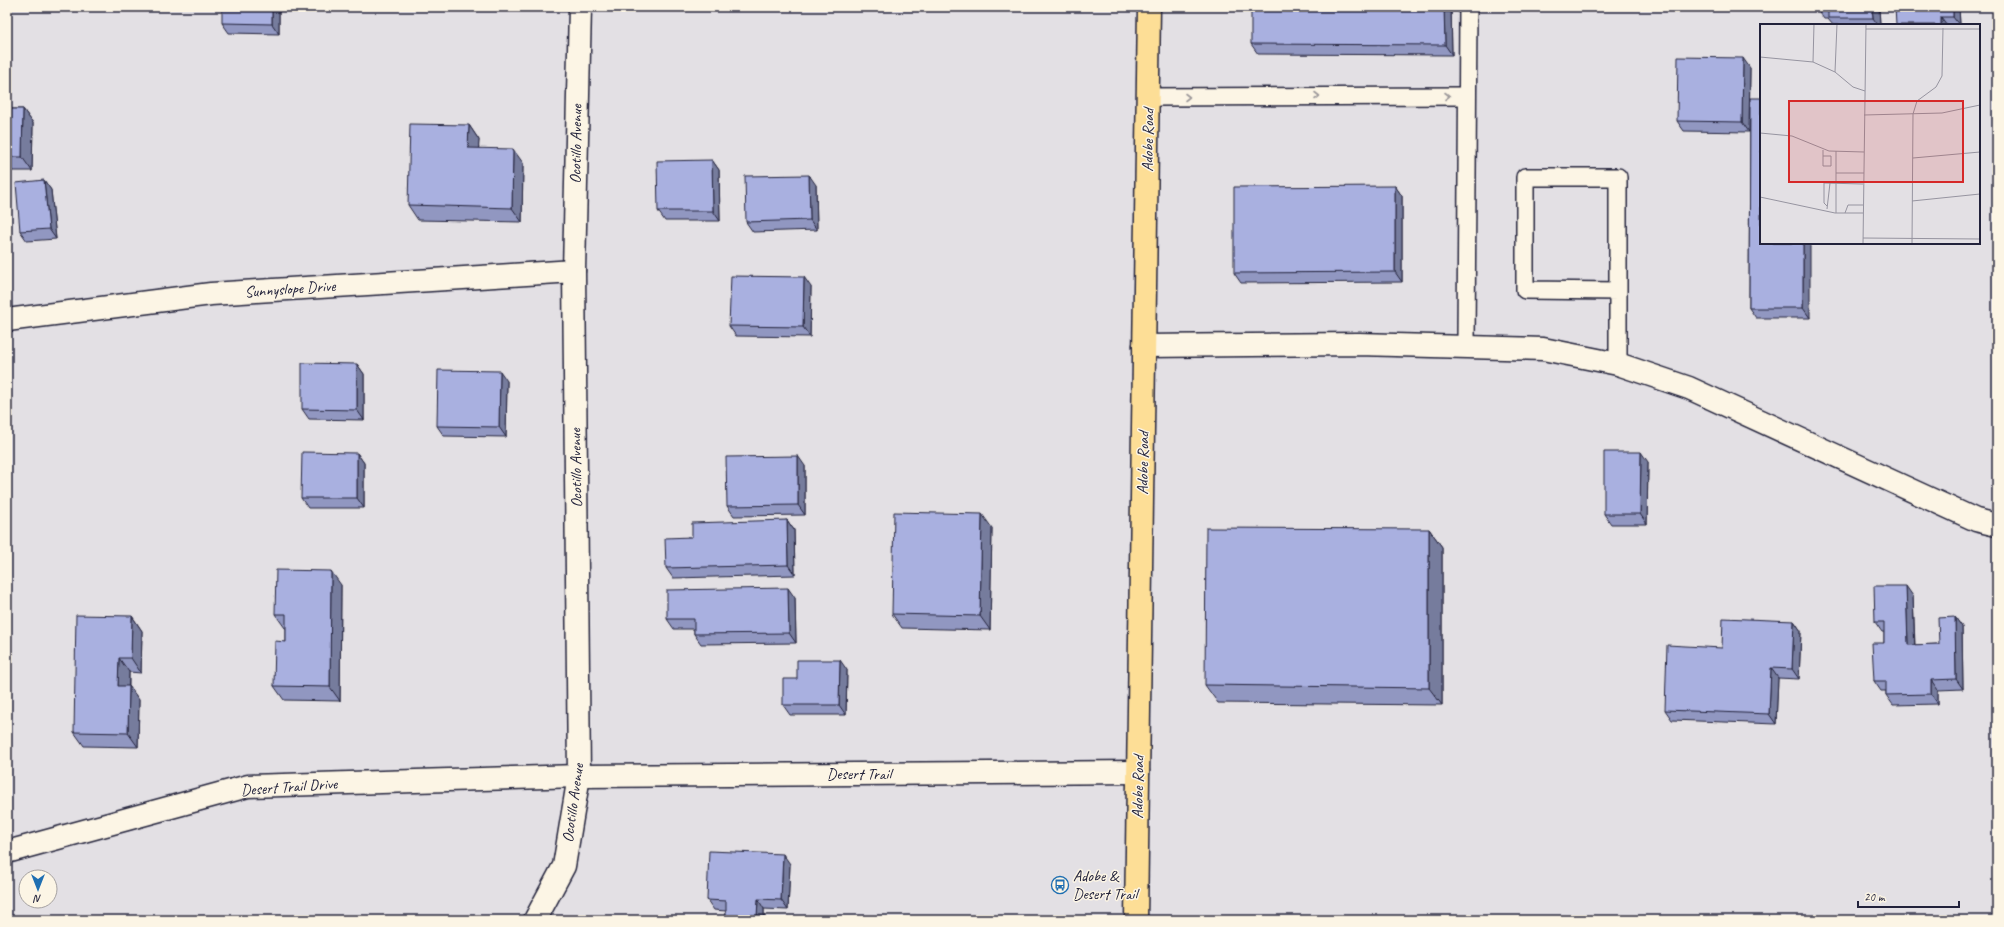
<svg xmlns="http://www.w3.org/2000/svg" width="2004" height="927" viewBox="0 0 2004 927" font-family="Caveat,sans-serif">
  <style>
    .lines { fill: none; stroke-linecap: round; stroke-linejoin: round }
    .service-casing { stroke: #22223b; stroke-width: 20 }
    .minor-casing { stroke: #22223b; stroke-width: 25 }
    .primary-casing { stroke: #22223b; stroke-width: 25 }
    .service { stroke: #fcf5e5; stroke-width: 17 }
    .minor { stroke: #fcf5e5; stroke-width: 22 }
    .primary { stroke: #fdde96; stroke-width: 22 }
    .wall { fill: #9197c1; stroke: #22223b }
    .shaded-wall { fill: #767b9d; stroke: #22223b }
    .building { fill: #a9b0e0; stroke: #22223b }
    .oneway { stroke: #9a9698 }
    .labels { text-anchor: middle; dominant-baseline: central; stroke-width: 3; stroke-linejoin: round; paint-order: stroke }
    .street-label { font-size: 16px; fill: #22223b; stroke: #fcf5e5 }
    .poi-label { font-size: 16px; fill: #22223b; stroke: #fcf5e5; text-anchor: start }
    .inset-road { fill: none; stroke: #9694a0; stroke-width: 1 }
    .view { fill: #d62828; fill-opacity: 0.15; stroke: #d62828; stroke-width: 2 }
    .inset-edge { fill: none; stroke: #22223b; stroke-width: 2 }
  </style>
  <rect width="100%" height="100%" fill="#e3e0e4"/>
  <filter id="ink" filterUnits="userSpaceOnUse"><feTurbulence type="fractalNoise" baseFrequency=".025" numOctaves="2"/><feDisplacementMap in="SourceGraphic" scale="8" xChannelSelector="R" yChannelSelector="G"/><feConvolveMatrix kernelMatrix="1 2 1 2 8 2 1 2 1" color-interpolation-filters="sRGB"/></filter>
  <g filter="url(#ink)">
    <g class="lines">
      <g class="service-casing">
        <g id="service">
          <polyline points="1148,97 1467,96"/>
          <polyline points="1618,291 1525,290 1525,177 1618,177 1618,364"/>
          <polyline points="1466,346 1468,7"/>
        </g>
      </g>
      <g class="minor-casing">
        <g id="minor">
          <polyline points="7,320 211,294 574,271"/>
          <polyline points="1144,346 1359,344 1543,349 1618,364 1689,388 1976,520 1997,525"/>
          <polyline points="7,852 248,786 579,776 1138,772"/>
          <polyline points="535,920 564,866 579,776 574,271 580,7"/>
        </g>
      </g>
      <g class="primary-casing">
        <polyline id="primary" points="1136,920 1149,7"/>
      </g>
      <use href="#service" class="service"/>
      <use href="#minor" class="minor"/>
      <use href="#primary" class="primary"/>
    </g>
    <g class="wall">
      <polygon points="279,7 279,34 229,33 222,23"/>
      <polygon points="1451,7 1452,55 1258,54 1251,44"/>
      <polygon points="1817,7 1879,7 1880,25 1833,25 1828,19 1824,19 1817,9"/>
      <polygon points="1959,7 1960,25 1896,25"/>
      <polygon points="1750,68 1749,132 1684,131 1677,121"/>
      <polygon points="1750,98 1810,318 1756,318 1749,308"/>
      <polygon points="7,109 23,109 33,123 32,171 7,171"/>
      <polygon points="469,125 479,140 478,148 523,163 522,222 418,220 408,205"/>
      <polygon points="712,160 719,170 720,221 665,221 658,211"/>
      <polygon points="44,180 51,190 56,239 27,241 20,231"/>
      <polygon points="816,185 817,230 753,232 746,222"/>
      <polygon points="1395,186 1402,196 1402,282 1241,283 1234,273"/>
      <polygon points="811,287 810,337 736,336 729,326"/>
      <polygon points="357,364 364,374 364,420 309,419 302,409"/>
      <polygon points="507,381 506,437 444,436 437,426"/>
      <polygon points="357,453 364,463 364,508 308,508 301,498"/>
      <polygon points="1648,462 1647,524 1611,524 1604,514"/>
      <polygon points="805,466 805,515 734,516 727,506"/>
      <polygon points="787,520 794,530 795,575 673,578 666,568 692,537"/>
      <polygon points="992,528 990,630 902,628 892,614"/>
      <polygon points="1429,529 1442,547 1442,705 1218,703 1205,685"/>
      <polygon points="341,585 340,701 284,700 274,686 286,642 286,628 285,628 275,614"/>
      <polygon points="1913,596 1915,645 1939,644 1955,617 1962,627 1963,689 1938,690 1938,704 1893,705 1886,695 1886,691 1881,691 1874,681 1884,643 1884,632 1882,632 1875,622"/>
      <polygon points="795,598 796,643 701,644 694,634 694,629 674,629 667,619"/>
      <polygon points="132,616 142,631 141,673 129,672 129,686 139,700 138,747 84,746 74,732"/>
      <polygon points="1794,621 1801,631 1799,679 1778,678 1776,724 1672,720 1665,710 1722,648"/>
      <polygon points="847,670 846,715 790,715 783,705 797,679"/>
      <polygon points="790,864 788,910 764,909 764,920 729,920 726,916 726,911 714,910 707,900"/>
    </g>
    <g class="shaded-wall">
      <polygon points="272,7 279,7 279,34 272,24"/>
      <polygon points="1444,7 1451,7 1452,55 1445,45"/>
      <polygon points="1872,7 1879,7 1880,25 1878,25 1873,18"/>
      <polygon points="1953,7 1959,7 1960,25 1959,25 1953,17"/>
      <polygon points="1941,17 1947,25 1941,25"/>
      <polygon points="1743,58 1750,68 1749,132 1742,122"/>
      <polygon points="23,109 33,123 32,171 22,157"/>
      <polygon points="469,125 479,140 478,162 468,148"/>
      <polygon points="513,149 523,163 522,222 512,208"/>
      <polygon points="712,160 719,170 720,221 713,211"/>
      <polygon points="809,175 816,185 817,230 810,220"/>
      <polygon points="44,180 51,190 56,239 49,229"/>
      <polygon points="1395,186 1402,196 1402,282 1395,272"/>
      <polygon points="1803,243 1810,243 1810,318 1803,308"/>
      <polygon points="804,277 811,287 810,337 803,327"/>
      <polygon points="357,364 364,374 364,420 357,410"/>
      <polygon points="500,371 507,381 506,437 499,427"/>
      <polygon points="1641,452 1648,462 1647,524 1640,514"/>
      <polygon points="357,453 364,463 364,508 357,498"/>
      <polygon points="798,456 805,466 805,515 798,505"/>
      <polygon points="982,514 992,528 990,630 980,616"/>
      <polygon points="787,520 794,530 795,575 788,565"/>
      <polygon points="1429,529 1442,547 1442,705 1429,688"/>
      <polygon points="331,571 341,585 340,701 330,687"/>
      <polygon points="1906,586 1913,596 1915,655 1908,645"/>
      <polygon points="788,588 795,598 796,643 789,633"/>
      <polygon points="132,616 142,631 141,673 131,658"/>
      <polygon points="1955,617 1962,627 1963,689 1956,679"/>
      <polygon points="1794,621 1801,631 1799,679 1792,669"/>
      <polygon points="119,658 129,672 128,700 118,686"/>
      <polygon points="840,660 847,670 846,715 839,705"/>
      <polygon points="1771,668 1778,678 1776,724 1769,714"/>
      <polygon points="1931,680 1938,690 1938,704 1931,694"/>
      <polygon points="129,686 139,700 138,747 128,733"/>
      <polygon points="783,854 790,864 788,910 781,900"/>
      <polygon points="758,899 764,909 764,920 759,920 757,917"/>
    </g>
    <g class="building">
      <polygon points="222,7 272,7 272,24 222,23"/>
      <polygon points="1251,7 1444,7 1445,45 1251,44"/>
      <polygon points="1817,7 1872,7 1873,18 1828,18 1828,9 1817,9"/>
      <polygon points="1895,7 1953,7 1953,17 1941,17 1941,25 1896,25"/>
      <polygon points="1678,57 1743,58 1742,122 1677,121"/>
      <polygon points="1750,98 1761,98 1761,243 1803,243 1803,308 1749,308"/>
      <polygon points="7,109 23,109 22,157 7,157"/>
      <polygon points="410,124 469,125 468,148 513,149 512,208 408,205"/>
      <polygon points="712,160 713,211 658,211 657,161"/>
      <polygon points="809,175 810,220 746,222 745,176"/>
      <polygon points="44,180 49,229 20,231 16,183"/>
      <polygon points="1395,186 1395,272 1234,273 1234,187"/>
      <polygon points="731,276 804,277 803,327 729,326"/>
      <polygon points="302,363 357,364 357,410 302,409"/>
      <polygon points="438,370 500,371 499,427 437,426"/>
      <polygon points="302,452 357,453 357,498 301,498"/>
      <polygon points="1604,452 1641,452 1640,514 1604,514"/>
      <polygon points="798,456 798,505 727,506 726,457"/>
      <polygon points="894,512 982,514 980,616 892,614"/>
      <polygon points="787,520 788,565 666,568 665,538 692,537 692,523"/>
      <polygon points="1206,528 1429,529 1429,688 1205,685"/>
      <polygon points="276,570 331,571 330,687 274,686 275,641 286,642 286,614 275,614"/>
      <polygon points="1874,586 1906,586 1908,645 1939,644 1938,618 1955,617 1956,679 1931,680 1931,694 1886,695 1886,681 1874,681 1872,643 1884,643 1884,622 1875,622"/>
      <polygon points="788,588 789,633 694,634 694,619 667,619 667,590"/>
      <polygon points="76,615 132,616 131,658 119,658 118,686 129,686 128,733 74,732"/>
      <polygon points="1723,618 1794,621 1792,669 1771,668 1769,714 1665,710 1667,645 1722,648"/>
      <polygon points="797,660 840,660 839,705 783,705 783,679 797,679"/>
      <polygon points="1996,675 1997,675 1997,726"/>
      <polygon points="709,851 783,854 781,900 758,899 757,917 726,916 726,901 707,900"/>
    </g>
    <defs><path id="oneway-chevron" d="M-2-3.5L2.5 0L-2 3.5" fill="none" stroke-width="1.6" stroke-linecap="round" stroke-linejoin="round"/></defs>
    <g class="oneway">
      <use href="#oneway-chevron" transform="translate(1317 96)"/>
      <use href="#oneway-chevron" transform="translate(1447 96)"/>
      <use href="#oneway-chevron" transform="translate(1187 97)"/>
    </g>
  </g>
  <defs>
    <g id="bus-ring" transform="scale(0.9)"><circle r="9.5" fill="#fcf5e5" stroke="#1f6fb2" stroke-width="1.5"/><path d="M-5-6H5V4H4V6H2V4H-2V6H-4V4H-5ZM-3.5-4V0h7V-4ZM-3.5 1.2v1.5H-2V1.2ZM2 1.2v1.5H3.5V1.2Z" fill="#1f6fb2"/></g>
  </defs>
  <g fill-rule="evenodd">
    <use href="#bus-ring" x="1060" y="885"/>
  </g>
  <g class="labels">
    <g class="street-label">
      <text transform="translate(1148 140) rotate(-89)">Adobe Road</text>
      <text transform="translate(576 144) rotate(-89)">Ocotillo Avenue</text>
      <text transform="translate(290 289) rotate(-4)">Sunnyslope Drive</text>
      <text transform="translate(1143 463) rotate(-89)">Adobe Road</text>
      <text transform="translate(576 468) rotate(-91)">Ocotillo Avenue</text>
      <text x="859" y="774">Desert Trail</text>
      <text transform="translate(289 787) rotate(-4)">Desert Trail Drive</text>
      <text transform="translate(1138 787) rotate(-89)">Adobe Road</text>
      <text transform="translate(573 803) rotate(-82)">Ocotillo Avenue</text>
    </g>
    <g class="poi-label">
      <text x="1073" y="876">Adobe &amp;<tspan x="1073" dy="18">Desert Trail</tspan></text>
    </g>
  </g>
  <g transform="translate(1760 24)">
    <rect width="220" height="220" fill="#e3e0e4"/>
    <path class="inset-road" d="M106 5H220M0 33 53 38 75 48 93 63 105 67M53 38 54 0M75 48 77 0M104 91 182 89 220 81M0 109 32 112 69 127 104 128M63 126V142H71V132H63M153 134 220 128M76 149H104M0 173 75 189H103M152 177 220 170M67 182 64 179V159L103 160M67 185 70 159M76 189V127M85 189 88 181H103M103 214 220 215M103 220 106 0M152 220 153 90 157 77 176 63 182 52 183 4"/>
    <path class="view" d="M29 77H203V158H29Z"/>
    <rect width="220" height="220" class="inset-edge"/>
  </g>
  <rect width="2004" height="927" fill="none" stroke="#fcf5e5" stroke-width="24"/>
  <rect x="12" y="12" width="1980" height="903" fill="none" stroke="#22223b" stroke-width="1.5" filter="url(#ink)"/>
  <g transform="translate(38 889) rotate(180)"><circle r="19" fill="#fcf5e5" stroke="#a5a1a1"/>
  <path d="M0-3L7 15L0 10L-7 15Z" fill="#1f6fb2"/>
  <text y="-6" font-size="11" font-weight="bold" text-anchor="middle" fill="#22223b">N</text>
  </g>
  <path d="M1858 901v6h101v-6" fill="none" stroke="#22223b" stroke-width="2"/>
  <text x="1864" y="901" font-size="12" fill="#22223b" stroke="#fcf5e5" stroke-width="3" paint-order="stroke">20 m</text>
</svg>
